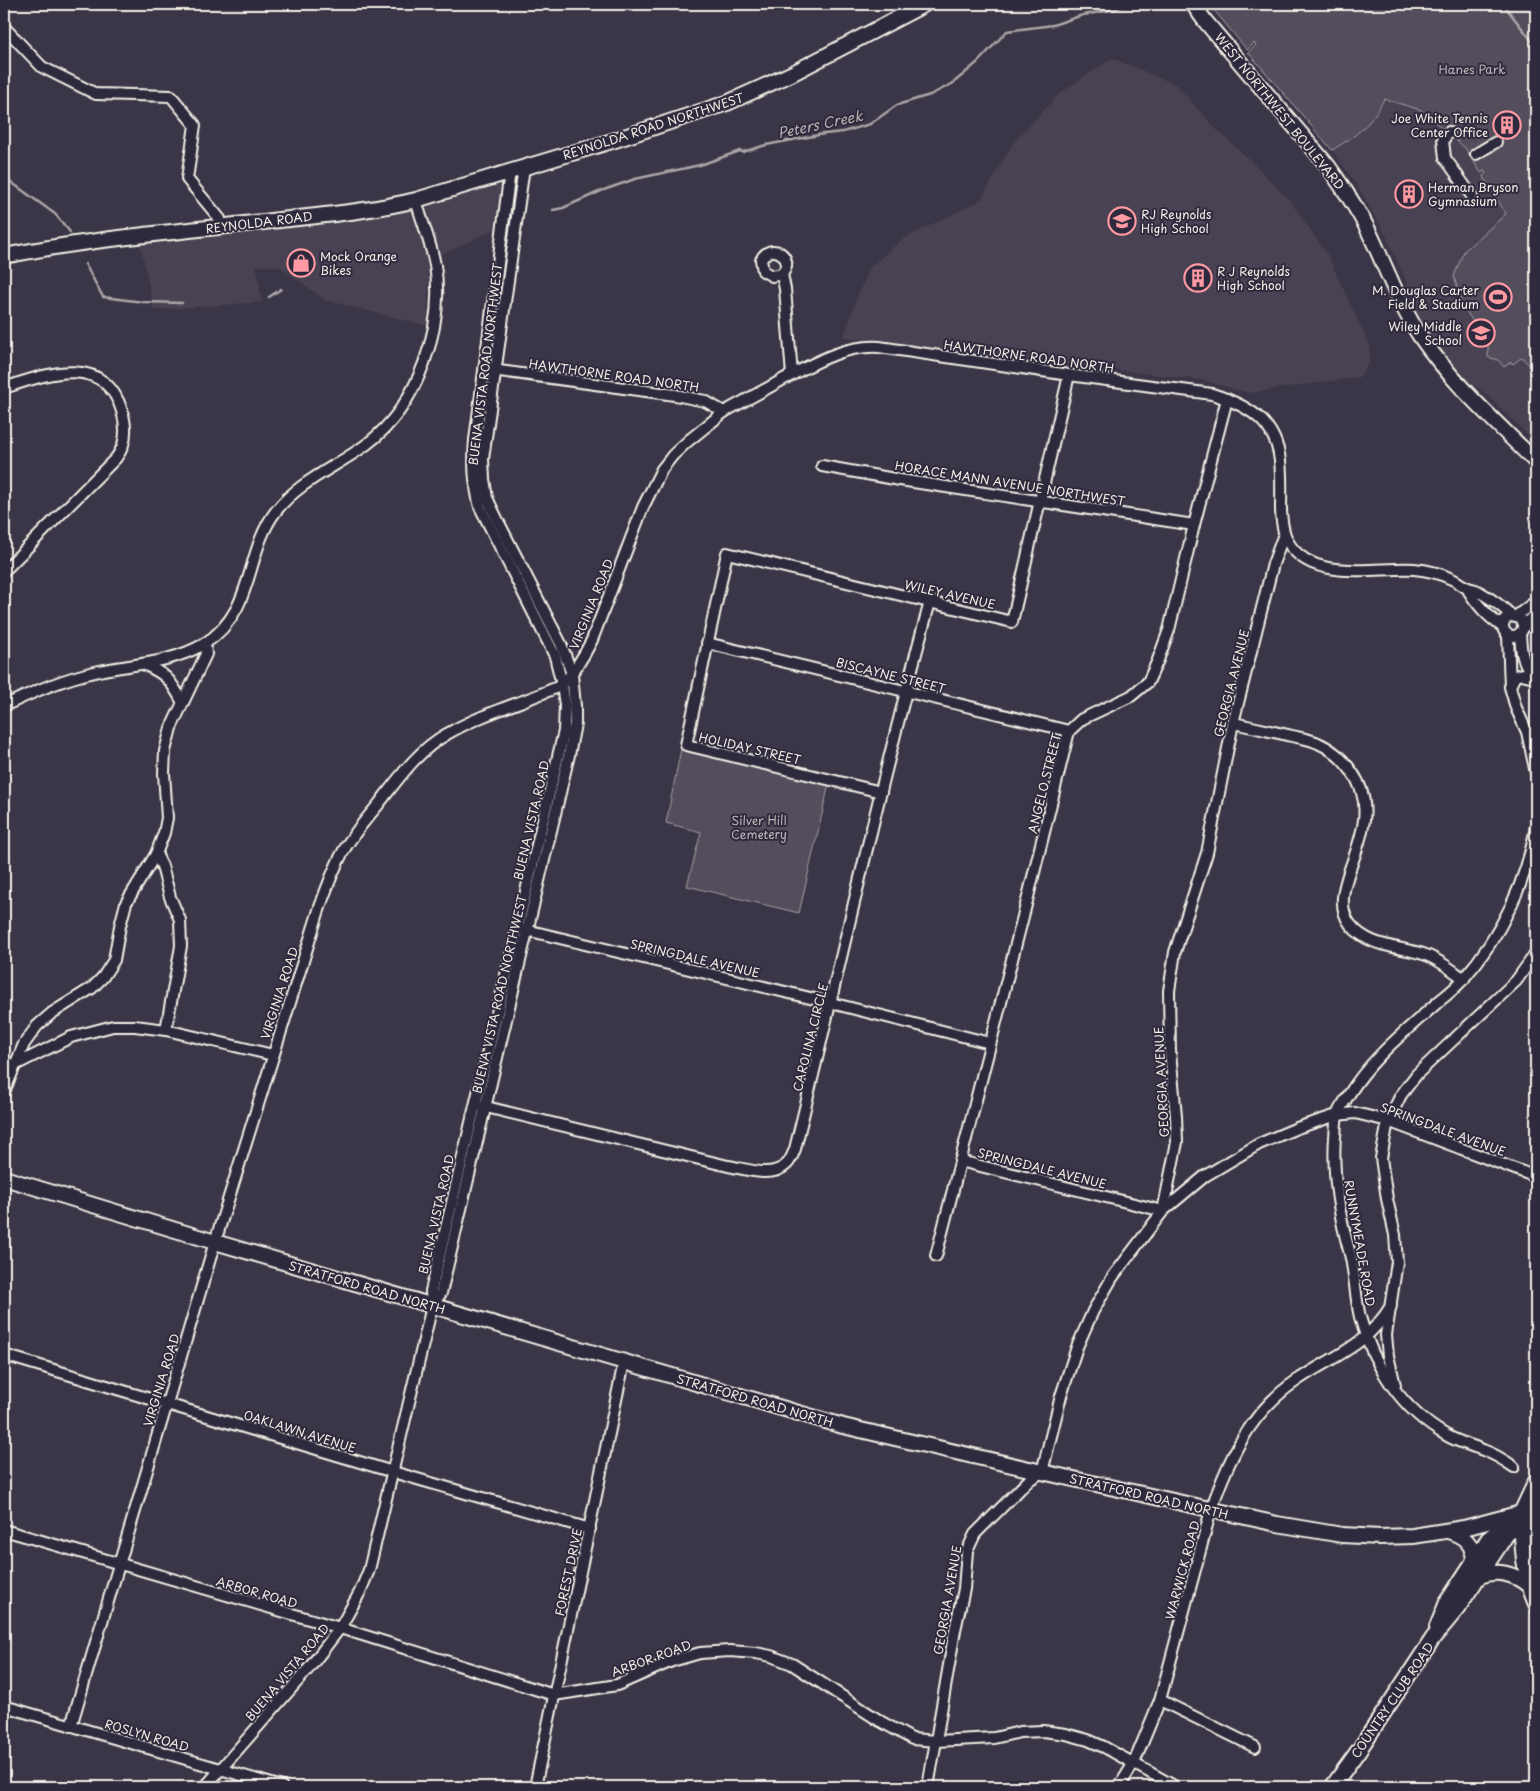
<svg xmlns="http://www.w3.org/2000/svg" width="1540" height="1791" viewBox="0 0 1540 1791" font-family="'Playpen Sans',sans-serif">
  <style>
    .built { fill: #484352 }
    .green { fill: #534e5c; stroke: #a4a0a2 }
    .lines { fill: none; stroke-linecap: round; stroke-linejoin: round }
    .stream { stroke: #aaa6a7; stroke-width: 2.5 }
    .minor-casing { stroke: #f4f1e8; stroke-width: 14 }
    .major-casing { stroke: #f4f1e8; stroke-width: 18 }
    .minor { stroke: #2f2a3d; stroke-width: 10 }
    .major { stroke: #2f2a3d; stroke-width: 14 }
    .labels { text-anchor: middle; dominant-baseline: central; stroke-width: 4; stroke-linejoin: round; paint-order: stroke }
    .park-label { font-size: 12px; fill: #bcb8b7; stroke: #2f2a3d }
    .street-label { font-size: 12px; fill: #f4f1e8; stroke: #2f2a3d }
    .poi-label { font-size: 12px; fill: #f4f1e8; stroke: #2f2a3d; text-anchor: start }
    .water-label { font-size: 14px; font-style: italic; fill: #b6b2b2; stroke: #2f2a3d }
  </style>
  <rect width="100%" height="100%" fill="#3b3647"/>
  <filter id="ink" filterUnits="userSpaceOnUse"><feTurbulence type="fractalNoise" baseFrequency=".02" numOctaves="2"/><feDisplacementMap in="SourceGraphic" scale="10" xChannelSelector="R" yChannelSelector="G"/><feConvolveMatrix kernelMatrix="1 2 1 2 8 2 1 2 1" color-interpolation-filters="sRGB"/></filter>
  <g filter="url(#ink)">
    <g class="built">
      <polygon points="1112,58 1177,85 1215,128 1252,162 1291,202 1327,254 1370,346 1369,363 1359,377 1249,393 1201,380 844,337 857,297 871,266 903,239 981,200 1013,143 1059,94"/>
      <polygon points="1384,99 1421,110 1465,148 1526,218 1536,225 1536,443 1486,394 1470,383 1449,363 1434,345 1407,302 1407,283 1385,234 1358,187 1332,150 1359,133 1377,113"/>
      <polygon points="510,178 512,199 497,228 443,254 428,258 428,326 325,300 279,266 256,266 262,302 154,310 139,238 388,215"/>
    </g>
    <g class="green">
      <path d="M1209 4H1536V225L1534 224 1536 227V373L1522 357 1513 364 1511 362 1504 367 1498 360 1488 357V344L1462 305 1454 276 1464 251 1506 214 1483 176 1486 173 1484 171 1481 173 1465 148 1421 110 1384 99C1370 126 1357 135 1332 150L1248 52 1256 45 1254 43 1247 50Z"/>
      <polygon points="681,749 829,784 799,913 687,886 701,832 666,823"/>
    </g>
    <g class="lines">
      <g class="stream">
        <polyline points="1503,4 1536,46"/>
        <polyline points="4,177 55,214 70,232"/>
        <polyline points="553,210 563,208 601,191 635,179 700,165 740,151 743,152 766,145 824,134 843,132 870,124 897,105 930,95 952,84 978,62 1007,31 1053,25 1083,15 1112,10 1128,4"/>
        <polyline points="85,264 103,297 143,302 182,303"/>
        <polyline points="269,297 281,289"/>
      </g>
      <g class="minor-casing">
        <g id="minor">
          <polyline points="4,27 42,67 96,94 171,96 195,125 187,179 220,219 221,227"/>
          <polyline points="1449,132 1443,140 1445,158 1472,196"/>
          <polyline points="1476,154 1496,142"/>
          <path d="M782 274 772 276 763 271 761 260C771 240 796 257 782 274L785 289 792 375"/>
          <path d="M485 369 675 395 705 401 724 412C744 401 763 391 782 380 813 364 843 345 879 347L1069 375 1212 394C1247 405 1276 421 1280 461 1282 478 1281 494 1281 511 1282 528 1285 544 1299 555 1327 579 1380 567 1414 569 1428 570 1442 574 1454 580 1459 583 1463 586 1468 588 1471 589 1475 589 1478 591 1490 598 1503 607 1512 616"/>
          <path d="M4 388C46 374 104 352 122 411 127 428 127 444 116 458L4 571"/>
          <polyline points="822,466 900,480 1194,525"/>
          <path d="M1467 588C1475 603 1489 618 1503 627"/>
          <circle cx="1513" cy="626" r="10"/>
          <polyline points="1515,617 1536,601"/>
          <polyline points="1523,627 1536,613"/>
          <path d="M1520 633C1521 654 1522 663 1536 679"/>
          <polyline points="1508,635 1510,687 1516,708 1527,732 1536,773"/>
          <polyline points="707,643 1069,731"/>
          <path d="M143 664C166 674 170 679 182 701"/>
          <polyline points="1510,686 1515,676 1522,674 1534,677"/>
          <path d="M4 706C35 691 65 678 99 671 134 664 172 663 204 644 256 611 244 553 276 511 299 481 338 466 367 444 418 406 445 327 435 265 431 243 422 222 416 200"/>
          <path d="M1233 723C1253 727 1273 732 1292 736 1301 738 1310 739 1318 743 1332 749 1343 759 1352 772 1392 828 1321 885 1350 924 1368 948 1400 946 1426 955 1440 960 1452 970 1464 979"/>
          <polyline points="881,792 686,745 727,553 1012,622 1069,375"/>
          <polyline points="156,854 162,866 170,897 180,920 181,946 166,1030"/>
          <polyline points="522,929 831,1003 990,1043"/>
          <polyline points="13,1066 71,1037 113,1026 135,1026 166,1030 273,1055"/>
          <polyline points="4,1092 24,1044 37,1026 52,1013 92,988 103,977 114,960 120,926 126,903 156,854 164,833 167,818 164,773 165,751 171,728 206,654 205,643"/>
          <path d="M478 1105 728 1166C746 1169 772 1179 787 1164 791 1160 793 1154 795 1149 840 967 880 783 930 602"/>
          <polyline points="960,1161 1163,1211 1205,1176 1259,1144 1297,1128 1337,1115 1355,1113 1388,1121 1536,1177"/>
          <polyline points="936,1256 1028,897 1069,731 1082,719 1131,696 1148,682 1158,660 1169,630 1194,525 1227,399"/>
          <polyline points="432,1306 441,1293 569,755 575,724 575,706 572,674 561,644 499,523 487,498 484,479 483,459 524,167"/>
          <polyline points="4,1355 393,1472 590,1529"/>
          <polyline points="1395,1385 1388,1356 1386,1335 1397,1262 1395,1235 1387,1199 1381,1158 1388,1121 1401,1095 1417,1074 1516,981 1536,953"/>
          <path d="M1514 1467C1504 1460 1494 1454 1483 1450 1471 1445 1457 1442 1446 1435 1402 1410 1373 1366 1360 1317 1355 1296 1355 1274 1350 1254 1339 1215 1332 1177 1335 1137 1336 1130 1335 1120 1338 1113 1340 1107 1345 1102 1348 1096 1372 1057 1405 1032 1438 1002 1447 995 1457 987 1464 978 1501 936 1527 881 1536 826"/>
          <polyline points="4,1530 340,1628 554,1695 617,1685 672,1661 700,1653 730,1651 756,1653 771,1656 792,1664 880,1721 912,1739 936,1741 994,1738 1020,1732 1043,1731 1066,1734 1088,1740 1104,1747 1176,1787"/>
          <polyline points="1160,1700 1255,1747"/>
          <polyline points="4,1706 282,1787"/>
          <path d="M71 1726 215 1242 319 910C326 890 333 869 344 850 353 834 366 819 378 805 398 779 418 750 447 734 483 713 525 702 562 685 575 671 584 656 592 640L643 507 662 469 673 455 688 441 724 412"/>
          <path d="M205 1787 310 1667 340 1628 360 1592 369 1570 432 1306 431 1291 564 731 565 705 562 685 555 656 480 507C474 483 473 465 475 440L510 171"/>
          <polyline points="535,1787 624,1362"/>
          <polyline points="928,1787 955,1630 964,1589 967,1551 975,1534 1029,1480 1042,1472 1061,1396 1077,1347 1093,1311 1112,1278 1163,1211 1177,1142 1176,1116 1170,1052 1169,991 1175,952 1207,853 1233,723 1273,564 1284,534"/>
          <path d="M1119 1787 1134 1763 1160 1700 1211 1510C1228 1460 1250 1412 1296 1381 1334 1355 1365 1348 1391 1306"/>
        </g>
      </g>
      <g class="major-casing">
        <g id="major">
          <path d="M1193 4 1205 21 1328 166C1343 188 1359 210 1370 234 1386 268 1399 304 1420 336 1452 383 1496 422 1536 462"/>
          <path d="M4 256C95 238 188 231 280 220 325 215 371 211 416 200L612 141 727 103 791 74 925 4"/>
          <polyline points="4,1178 215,1242 843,1426 1042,1472 1277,1524 1342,1535 1380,1537 1413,1536 1464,1528 1521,1513 1536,1506"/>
          <path d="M1521 1513C1522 1544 1523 1575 1536 1604"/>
          <polyline points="1521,1513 1536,1530"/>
          <path d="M1448 1531C1464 1536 1473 1543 1474 1560"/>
          <path d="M1480 1576C1497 1569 1516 1574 1529 1586"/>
          <polyline points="1437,1627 1447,1602 1488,1539 1510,1521"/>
          <polyline points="1332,1787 1361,1747 1433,1638 1457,1609 1521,1513 1536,1481"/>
        </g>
      </g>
      <use href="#minor" class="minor"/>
      <use href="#major" class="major"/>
    </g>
  </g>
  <defs>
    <g id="building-ring" transform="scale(1.4375)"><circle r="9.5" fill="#2f2a3d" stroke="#ff9aa2" stroke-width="1.5"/><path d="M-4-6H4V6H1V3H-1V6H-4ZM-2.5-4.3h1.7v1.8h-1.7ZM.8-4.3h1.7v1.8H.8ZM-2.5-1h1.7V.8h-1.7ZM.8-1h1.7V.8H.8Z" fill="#ff9aa2"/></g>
    <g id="school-ring" transform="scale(1.4375)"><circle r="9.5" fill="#2f2a3d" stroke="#ff9aa2" stroke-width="1.5"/><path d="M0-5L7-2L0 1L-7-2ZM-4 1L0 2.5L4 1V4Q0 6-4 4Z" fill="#ff9aa2"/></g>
    <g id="shop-ring" transform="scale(1.4375)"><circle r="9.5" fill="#2f2a3d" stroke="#ff9aa2" stroke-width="1.5"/><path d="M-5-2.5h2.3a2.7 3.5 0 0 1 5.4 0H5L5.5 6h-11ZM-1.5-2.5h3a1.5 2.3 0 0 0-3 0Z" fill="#ff9aa2"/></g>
    <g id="stadium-ring" transform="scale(1.4375)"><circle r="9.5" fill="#2f2a3d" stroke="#ff9aa2" stroke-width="1.5"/><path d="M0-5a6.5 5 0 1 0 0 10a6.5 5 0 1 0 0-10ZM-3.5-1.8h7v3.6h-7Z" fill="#ff9aa2"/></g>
  </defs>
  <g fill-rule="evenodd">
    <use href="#building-ring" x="1507" y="125"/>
    <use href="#building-ring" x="1409" y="194"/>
    <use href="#school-ring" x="1122" y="221"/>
    <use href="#shop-ring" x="301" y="263"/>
    <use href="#building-ring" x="1198" y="278"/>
    <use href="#stadium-ring" x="1498" y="297"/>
    <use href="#school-ring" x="1481" y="333"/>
  </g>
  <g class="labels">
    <g class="park-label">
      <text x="1472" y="69">Hanes Park</text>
      <text x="759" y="820">Silver Hill<tspan x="759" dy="14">Cemetery</tspan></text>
    </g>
    <g class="street-label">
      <text transform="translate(1280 111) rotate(51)">WEST NORTHWEST BOULEVARD</text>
      <text transform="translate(653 126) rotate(-18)">REYNOLDA ROAD NORTHWEST</text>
      <text transform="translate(259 222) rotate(-7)">REYNOLDA ROAD</text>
      <text transform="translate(1029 356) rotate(8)">HAWTHORNE ROAD NORTH</text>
      <text transform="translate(485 364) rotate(-83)">BUENA VISTA ROAD NORTHWEST</text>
      <text transform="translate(614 375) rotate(8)">HAWTHORNE ROAD NORTH</text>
      <text transform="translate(1010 483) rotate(9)">HORACE MANN AVENUE NORTHWEST</text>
      <text transform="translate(950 594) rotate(13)">WILEY AVENUE</text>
      <text transform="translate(591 604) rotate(-68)">VIRGINIA ROAD</text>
      <text transform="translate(891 675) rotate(14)">BISCAYNE STREET</text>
      <text transform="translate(1231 683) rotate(-76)">GEORGIA AVENUE</text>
      <text transform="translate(750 748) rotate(13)">HOLIDAY STREET</text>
      <text transform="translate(1044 783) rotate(-76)">ANGELO STREET</text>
      <text transform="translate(531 820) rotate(-77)">BUENA VISTA ROAD</text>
      <text transform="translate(695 958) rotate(13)">SPRINGDALE AVENUE</text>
      <text transform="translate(279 993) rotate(-72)">VIRGINIA ROAD</text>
      <text transform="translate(499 994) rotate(-77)">BUENA VISTA ROAD NORTHWEST</text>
      <text transform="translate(810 1037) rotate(-76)">CAROLINA CIRCLE</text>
      <text transform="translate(1161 1082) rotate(-93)">GEORGIA AVENUE</text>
      <text transform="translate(1443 1129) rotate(20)">SPRINGDALE AVENUE</text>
      <text transform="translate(1042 1168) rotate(14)">SPRINGDALE AVENUE</text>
      <text transform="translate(436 1214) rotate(-77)">BUENA VISTA ROAD</text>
      <text transform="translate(1360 1243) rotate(80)">RUNNYMEADE ROAD</text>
      <text transform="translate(367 1287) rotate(16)">STRATFORD ROAD NORTH</text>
      <text transform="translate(161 1380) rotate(-73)">VIRGINIA ROAD</text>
      <text transform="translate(755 1400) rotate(16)">STRATFORD ROAD NORTH</text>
      <text transform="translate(300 1431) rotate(17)">OAKLAWN AVENUE</text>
      <text transform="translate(1149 1496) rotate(13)">STRATFORD ROAD NORTH</text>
      <text transform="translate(1182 1570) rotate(-75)">WARWICK ROAD</text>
      <text transform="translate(568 1572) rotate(-78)">FOREST DRIVE</text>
      <text transform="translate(257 1592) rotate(16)">ARBOR ROAD</text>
      <text transform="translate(947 1600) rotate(-80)">GEORGIA AVENUE</text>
      <text transform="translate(651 1658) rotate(-20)">ARBOR ROAD</text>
      <text transform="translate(287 1672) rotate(-50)">BUENA VISTA ROAD</text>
      <text transform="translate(1392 1700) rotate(-56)">COUNTRY CLUB ROAD</text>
      <text transform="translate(147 1735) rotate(16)">ROSLYN ROAD</text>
    </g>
    <g class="poi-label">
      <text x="1488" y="118" text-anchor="end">Joe White Tennis<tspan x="1488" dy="14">Center Office</tspan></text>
      <text x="1428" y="187">Herman Bryson<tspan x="1428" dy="14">Gymnasium</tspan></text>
      <text x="1141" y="214">RJ Reynolds<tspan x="1141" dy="14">High School</tspan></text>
      <text x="320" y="256">Mock Orange<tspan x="320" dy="14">Bikes</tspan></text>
      <text x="1217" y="271">R J Reynolds<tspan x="1217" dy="14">High School</tspan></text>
      <text x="1479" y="290" text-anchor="end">M. Douglas Carter<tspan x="1479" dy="14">Field &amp; Stadium</tspan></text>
      <text x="1462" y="326" text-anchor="end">Wiley Middle<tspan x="1462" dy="14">School</tspan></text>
    </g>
    <g class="water-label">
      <text transform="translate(820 124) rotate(-12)">Peters Creek</text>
    </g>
  </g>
  <rect width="1540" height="1791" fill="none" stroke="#2f2a3d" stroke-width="20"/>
  <rect x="10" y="10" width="1520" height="1771" fill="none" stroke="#f4f1e8" stroke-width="2" filter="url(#ink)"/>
</svg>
